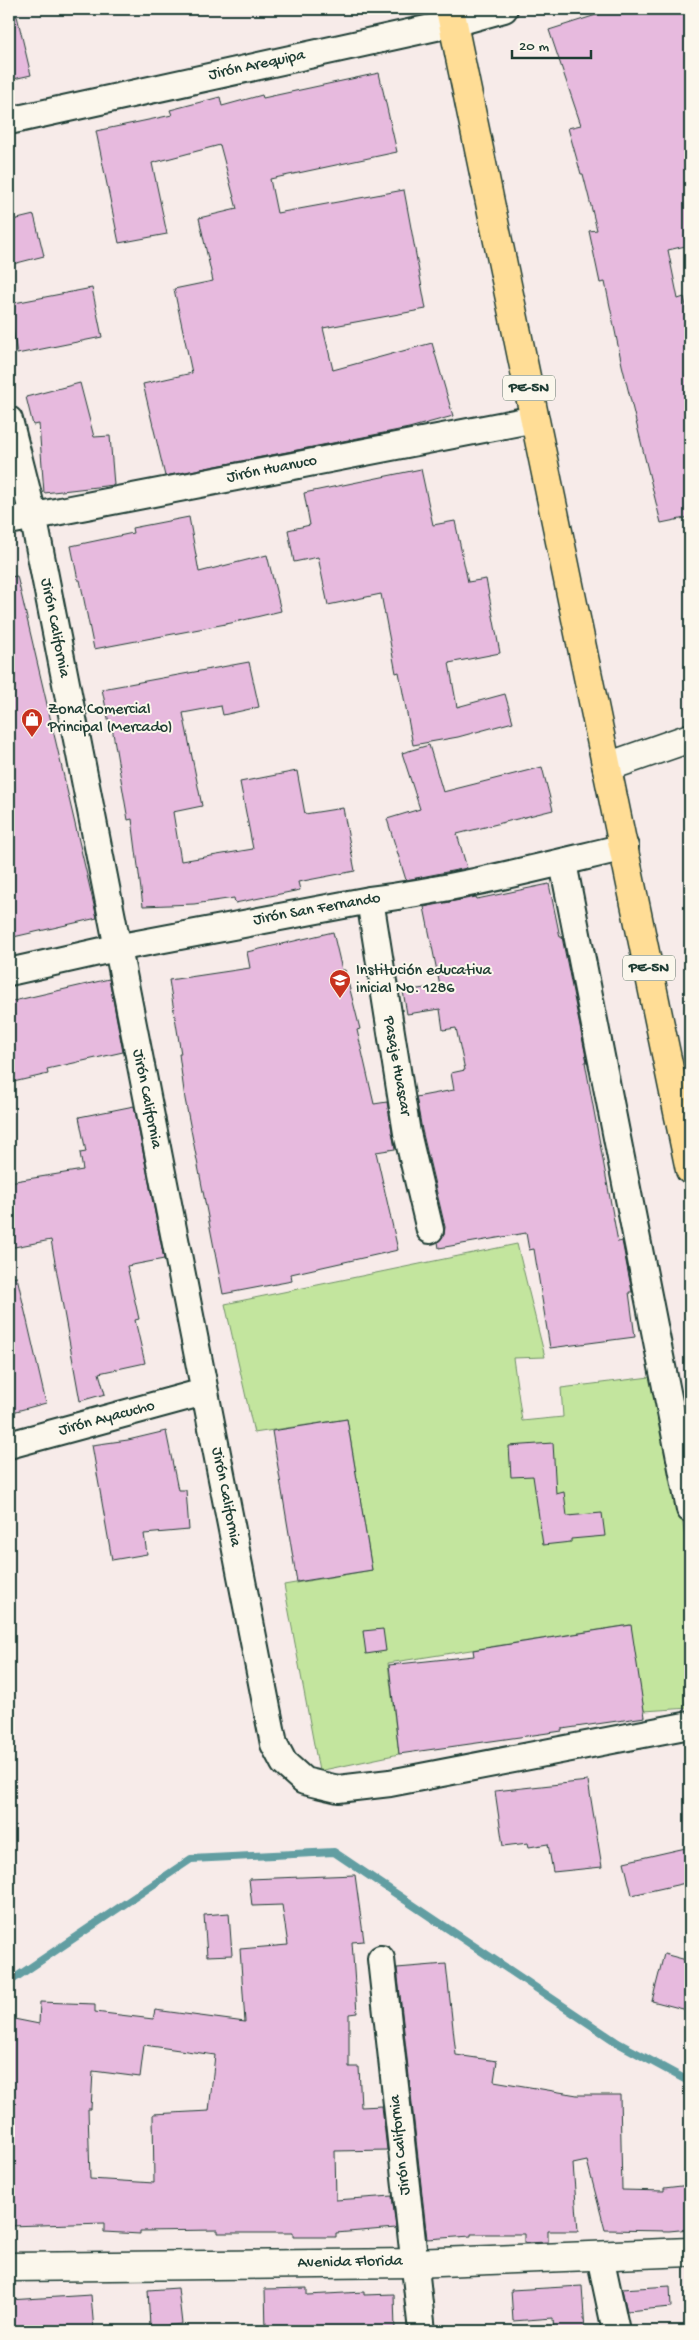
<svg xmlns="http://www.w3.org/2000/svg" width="699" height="2340" viewBox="0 0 699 2340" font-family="'Gochi Hand',sans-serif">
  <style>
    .green { fill: #c3e59e; stroke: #719169 }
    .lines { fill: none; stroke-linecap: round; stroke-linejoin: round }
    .stream { stroke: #629ea2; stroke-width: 8 }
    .building { fill: #e7bade; stroke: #1f3d34; fill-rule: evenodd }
    .minor-casing { stroke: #1f3d34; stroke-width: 30 }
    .tertiary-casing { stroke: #1f3d34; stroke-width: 31 }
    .trunk-casing { stroke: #1f3d34; stroke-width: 31 }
    .minor { stroke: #fbf7ec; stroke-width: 26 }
    .tertiary { stroke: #fbf7ec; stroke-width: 28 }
    .trunk { stroke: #ffdd96; stroke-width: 28 }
    .labels { text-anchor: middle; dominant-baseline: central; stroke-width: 4; stroke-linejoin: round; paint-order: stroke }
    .shield { fill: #fbf7ec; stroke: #61756b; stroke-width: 1 }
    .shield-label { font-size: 15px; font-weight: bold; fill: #1f3d34 }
    .street-label { font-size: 16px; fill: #1f3d34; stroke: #fbf7ec }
    .poi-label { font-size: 16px; fill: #1f3d34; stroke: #fbf7ec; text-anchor: start }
  </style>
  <rect width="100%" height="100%" fill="#f7ebe9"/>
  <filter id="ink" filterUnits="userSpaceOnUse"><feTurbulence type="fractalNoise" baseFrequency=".02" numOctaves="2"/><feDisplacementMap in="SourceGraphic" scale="10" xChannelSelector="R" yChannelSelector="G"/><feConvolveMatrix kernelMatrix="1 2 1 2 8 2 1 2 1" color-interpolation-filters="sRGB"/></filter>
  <g filter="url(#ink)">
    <polygon class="green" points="517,1244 545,1357 513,1358 522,1421 563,1417 561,1388 658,1376 690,1567 690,1708 644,1711 630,1625 388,1663 399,1754 319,1771 284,1585 372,1570 347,1419 254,1433 225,1304"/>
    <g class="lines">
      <polyline class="stream" points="9,1982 191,1859 334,1852 618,2043 690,2082"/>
    </g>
    <g class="building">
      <polygon points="615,9 690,9 690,245 668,250 678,299 684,297 688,315 690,315 690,517 661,523 622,365 605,282 600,283 589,231 597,230 583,174 581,174 568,128 581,125 549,30"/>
      <polygon points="17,16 31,75 9,80 9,17"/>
      <polygon points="379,73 397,152 270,179 277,213 404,190 426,309 323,328 333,370 432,343 453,416 409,428 165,476 143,384 192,373 174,289 213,281 199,218 237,209 220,145 152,163 167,234 119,243 96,131 172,115 170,110 220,97 222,106 262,95 263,98"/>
      <polygon points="34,215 44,256 9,265 9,221"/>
      <polygon points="92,288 102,337 17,354 9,304"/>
      <polygon points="80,383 94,437 110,436 114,485 44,493 39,424 33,425 26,397"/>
      <polygon points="421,469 433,525 455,521 468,582 486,579 500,653 449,663 457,707 505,694 513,722 458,737 413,745 399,672 396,673 381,594 328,605 318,557 294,562 288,530 310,525 304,493"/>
      <polygon points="189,517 199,572 267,555 281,611 231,623 94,649 80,580 78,580 71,546 133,533 132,528"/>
      <polygon points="17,576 97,918 9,938 9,577"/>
      <polygon points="249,662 259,707 223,715 221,706 183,713 202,806 173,812 181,861 253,849 240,782 297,771 305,814 343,808 355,871 298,882 300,890 235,903 234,898 194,904 143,906 132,819 128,820 112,727 110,728 102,689"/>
      <polygon points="429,745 443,792 542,767 553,810 457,834 467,868 406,880 387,819 420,809 402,753"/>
      <polygon points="549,884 560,937 562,937 587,1062 585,1062 618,1242 622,1241 632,1292 629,1292 635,1337 550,1348 534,1249 529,1250 526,1233 439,1248 438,1242 444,1235 445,1227 422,1130 416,1097 454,1090 451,1073 465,1070 456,1028 443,1030 440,1009 407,1014 403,991 440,986 424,907 476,897 477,899"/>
      <polygon points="333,932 342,970 345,970 360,1029 357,1030 374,1104 387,1102 395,1149 376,1152 398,1250 291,1274 292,1281 223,1294 185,1099 179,1054 181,1054 169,980 250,968 247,952"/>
      <polygon points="109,979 123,1052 47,1069 48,1074 9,1083 9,1002"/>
      <polygon points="134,1106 164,1259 127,1266 139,1319 135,1320 145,1363 99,1373 105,1394 80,1401 51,1240 9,1248 9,1182 83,1170 80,1153 86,1152 79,1117"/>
      <polygon points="17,1277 46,1403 9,1413 9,1278"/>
      <polygon points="347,1419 372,1570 297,1582 272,1431"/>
      <polygon points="166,1431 178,1490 186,1490 189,1530 144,1534 147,1554 112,1560 92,1445 128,1440"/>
      <polygon points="553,1443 556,1494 564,1492 567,1516 602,1513 605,1536 571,1539 571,1542 543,1545 533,1476 511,1477 509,1446"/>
      <polygon points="631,1625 645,1717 562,1729 562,1731 399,1754 389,1665 474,1656 473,1650"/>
      <polygon points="383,1629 386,1651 366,1654 363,1631"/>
      <polygon points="588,1781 602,1867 553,1872 548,1844 529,1847 528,1843 503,1846 495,1791"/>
      <polygon points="690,1847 690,1882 632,1895 624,1862"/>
      <path d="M355 1875 364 1941 352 1942 357 2013 349 2014V2067H359L361 2107 382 2106 387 2150 335 2151 336 2200 392 2196 396 2228 336 2233V2237H293V2233H218V2230L140 2231V2234L104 2232V2223L9 2226V2018L39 2024 40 2002 95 2004V2012L153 2019 155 2010 245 2022 240 1949 288 1945 282 1905 252 1906 249 1879ZM144 2045 215 2055 209 2111 153 2114 154 2183 90 2179 88 2109H91L93 2071 140 2077Z"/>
      <polygon points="229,1913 232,1955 207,1956 204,1915"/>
      <polygon points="664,1954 690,1961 690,1996 687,2010 652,2001"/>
      <polygon points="446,1964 456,2055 497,2061 494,2081 577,2095 620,2095 622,2190 664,2191 664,2188 690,2185 690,2229 669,2231 605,2230 587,2161 573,2164 578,2231 548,2231 548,2242 524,2243 524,2234 471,2234 471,2236 427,2239 397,1968"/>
      <polygon points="582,2286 585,2331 554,2331 553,2318 513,2321 511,2290"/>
      <polygon points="670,2286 671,2307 627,2311 622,2289"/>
      <polygon points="178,2288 182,2324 150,2327 148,2290"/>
      <polygon points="307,2288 307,2295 364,2292 364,2295 394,2294 395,2331 266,2331 265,2289"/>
      <polygon points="91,2295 94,2331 9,2331 9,2300"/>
    </g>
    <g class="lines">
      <g class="minor-casing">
        <g id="minor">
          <polyline points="9,121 454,23 504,9"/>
          <polyline points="9,420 33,515 274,1744 284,1763 304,1781 338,1789 390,1783 690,1725"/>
          <polyline points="9,521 535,419"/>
          <polyline points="563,863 690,1509"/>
          <polyline points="370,900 407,1133 430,1230"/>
          <path d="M9 972 116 948 370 900C456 889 540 867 625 847"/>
          <polyline points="9,1445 204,1392"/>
          <polyline points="381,1959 422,2331"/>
          <polyline points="600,2256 616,2331"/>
        </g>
      </g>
      <g class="tertiary-casing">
        <g id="tertiary">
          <polyline points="607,767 690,738"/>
          <polyline points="9,2267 414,2263 690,2252"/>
        </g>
      </g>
      <g class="trunk-casing">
        <polyline id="trunk" points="450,9 690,1170"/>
      </g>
      <use href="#minor" class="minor"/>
      <use href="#tertiary" class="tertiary"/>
      <use href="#trunk" class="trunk"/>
    </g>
  </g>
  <defs>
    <g id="shop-pin" transform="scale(1.125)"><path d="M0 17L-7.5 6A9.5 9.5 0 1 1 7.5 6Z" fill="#c8321e" stroke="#fbf7ec"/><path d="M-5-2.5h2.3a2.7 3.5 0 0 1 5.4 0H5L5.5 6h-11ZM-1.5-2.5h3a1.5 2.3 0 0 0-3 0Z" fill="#fff"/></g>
    <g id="school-pin" transform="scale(1.125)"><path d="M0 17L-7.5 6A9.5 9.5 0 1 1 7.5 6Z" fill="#c8321e" stroke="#fbf7ec"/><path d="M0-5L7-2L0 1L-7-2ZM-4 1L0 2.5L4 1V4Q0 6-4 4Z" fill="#fff"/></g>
  </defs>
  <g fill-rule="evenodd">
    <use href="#shop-pin" x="32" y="719"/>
    <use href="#school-pin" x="340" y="980"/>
  </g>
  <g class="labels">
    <g class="shield">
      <rect x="503" y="375.5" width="52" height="25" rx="4"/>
      <rect x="623" y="955.5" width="52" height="25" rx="4"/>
    </g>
    <g class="shield-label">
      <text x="529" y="388">PE-5N</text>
      <text x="649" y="968">PE-5N</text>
    </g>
    <g class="street-label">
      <text transform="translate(257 66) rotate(-12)">Jirón Arequipa</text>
      <text transform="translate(272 470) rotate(-11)">Jirón Huanuco</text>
      <text transform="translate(54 628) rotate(79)">Jirón California</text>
      <text transform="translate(317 910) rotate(-10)">Jirón San Fernando</text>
      <text transform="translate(396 1066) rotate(80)">Pasaje Huascar</text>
      <text transform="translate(146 1099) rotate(79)">Jirón California</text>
      <text transform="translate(107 1419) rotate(-15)">Jirón Ayacucho</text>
      <text transform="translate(225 1497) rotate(79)">Jirón California</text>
      <text transform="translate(401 2145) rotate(-96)">Jirón California</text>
      <text transform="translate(350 2263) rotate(-1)">Avenida Florida</text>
    </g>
    <g class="poi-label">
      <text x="48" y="710">Zona Comercial<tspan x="48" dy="18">Principal (Mercado)</tspan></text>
      <text x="356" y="971">Institución educativa<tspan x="356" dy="18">inicial No. 1286</tspan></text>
    </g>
  </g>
  <rect width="699" height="2340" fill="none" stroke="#fbf7ec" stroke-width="30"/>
  <rect x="15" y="15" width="669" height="2310" fill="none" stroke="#1f3d34" stroke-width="2" filter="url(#ink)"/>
  <path d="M512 50v8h79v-8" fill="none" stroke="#1f3d34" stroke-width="2.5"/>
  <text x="519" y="50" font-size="15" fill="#1f3d34" stroke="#fbf7ec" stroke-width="4" paint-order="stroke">20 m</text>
</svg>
